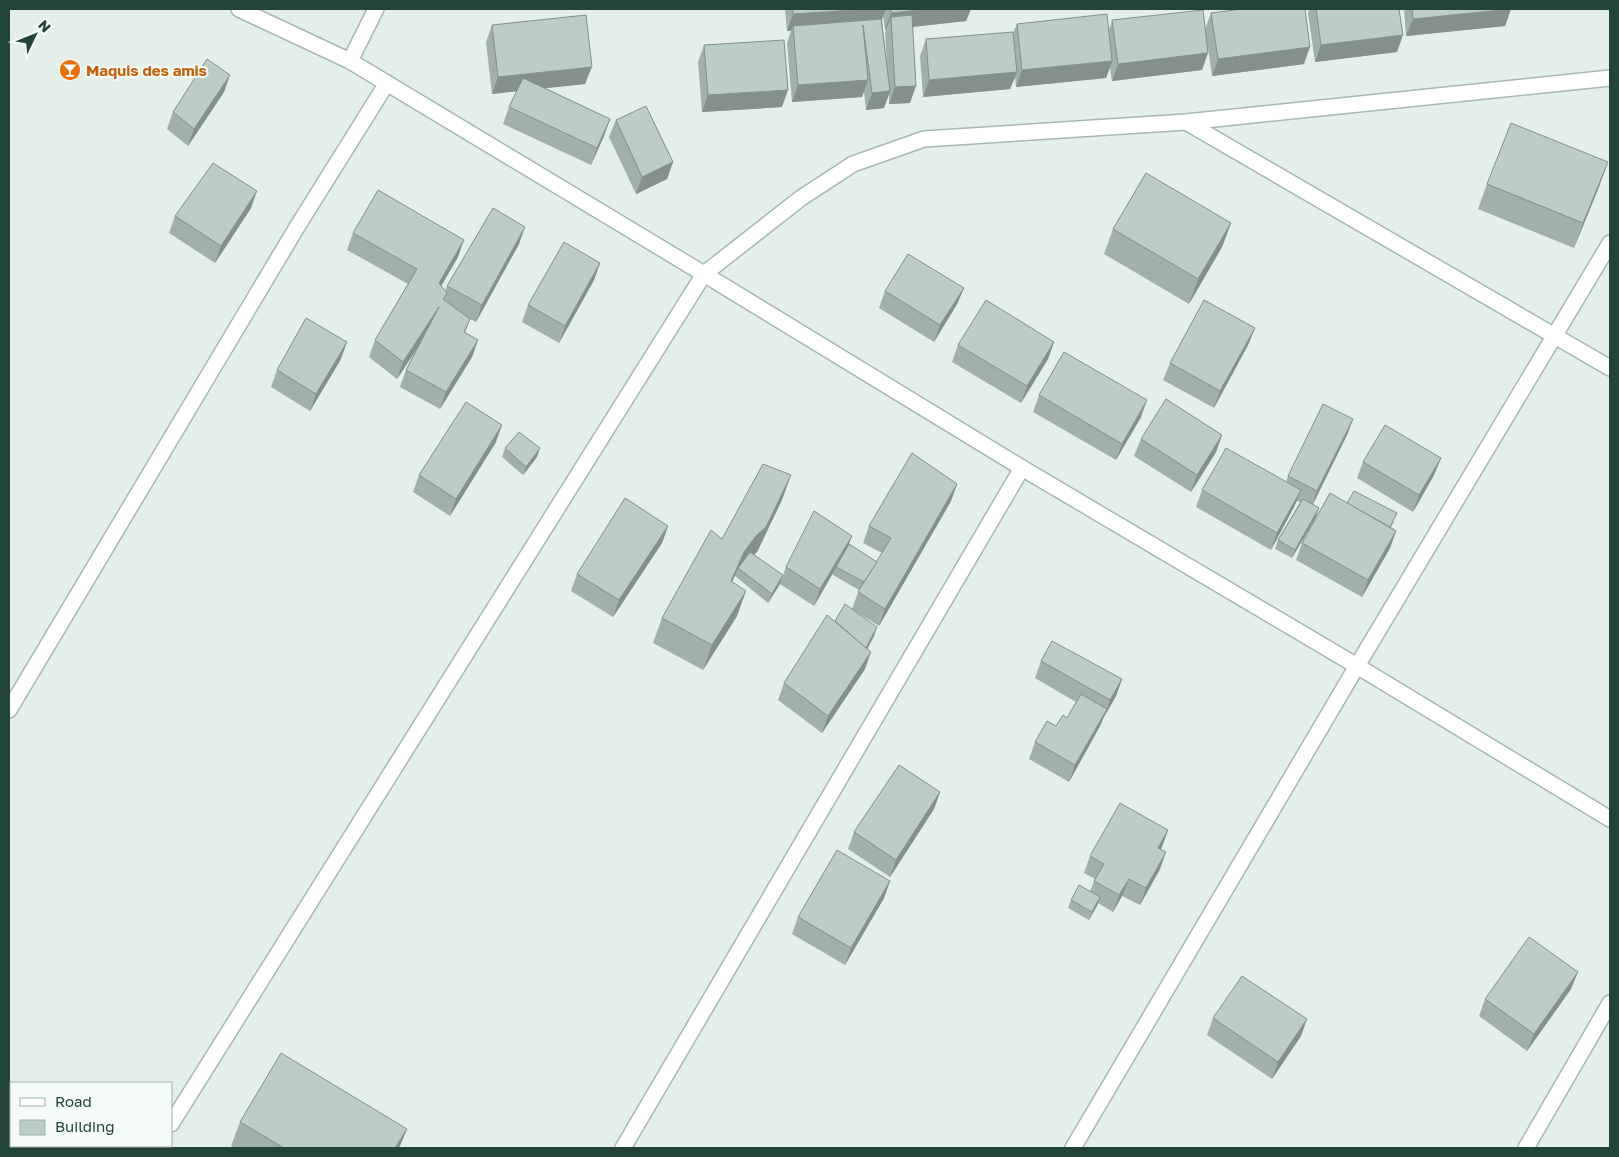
<svg xmlns="http://www.w3.org/2000/svg" width="1619" height="1157" viewBox="0 0 1619 1157" font-family="'Golos Text',sans-serif">
  <style>
    .lines { fill: none; stroke-linecap: round; stroke-linejoin: round }
    .minor-casing { stroke: #a6b8b2; stroke-width: 18 }
    .tertiary-casing { stroke: #a6b8b2; stroke-width: 18 }
    .minor { stroke: #fff; stroke-width: 15 }
    .tertiary { stroke: #fff; stroke-width: 15 }
    .wall { fill: #a1b0aa; fill-rule: evenodd }
    .shaded-wall { fill: #83908b }
    .building { fill: #bbcdc6; stroke: #83908b }
    .labels { text-anchor: middle; dominant-baseline: central; stroke-width: 4; stroke-linejoin: round; paint-order: stroke }
    .food-label { font-size: 15px; font-weight: bold; fill: #c56008; stroke: #f5fbf8; text-anchor: start }
  </style>
  <rect width="100%" height="100%" fill="#e4efea"/>
  <g class="lines">
    <g class="minor-casing">
      <g id="minor">
        <polyline points="350,61 376,9"/>
        <polyline points="1186,122 1610,368"/>
        <polyline points="9,710 297,227 387,83"/>
        <polyline points="9,1097 11,1098"/>
        <polyline points="171,1124 704,274 801,198 853,164 924,139 1186,122 1610,78"/>
        <polyline points="97,1146 101,1148"/>
        <polyline points="156,1148 157,1146"/>
        <polyline points="623,1148 1022,468"/>
        <polyline points="1073,1148 1357,666 1610,243"/>
        <polyline points="1526,1148 1610,1003"/>
      </g>
    </g>
    <g class="tertiary-casing">
      <polyline id="tertiary" points="239,9 350,61 704,274 1022,468 1357,666 1610,819"/>
    </g>
    <use href="#minor" class="minor"/>
    <use href="#tertiary" class="tertiary"/>
  </g>
  <g class="wall">
    <path d="M785 9H971L966 21 913 27 910 103 889 104V94L884 108 866 110 864 92 862 97 792 102 787 43 791 31H787ZM883 15 885 30 886 29 885 34 887 63 882 20Z"/>
    <polygon points="1309,9 1399,9 1397,52 1315,62 1308,13"/>
    <polygon points="1404,9 1511,9 1505,26 1406,36"/>
    <polygon points="1211,13 1304,64 1212,76 1208,48 1202,70 1112,81 1110,68 1106,78 1016,87 1015,78 1010,89 923,97 920,56 926,39 1013,33 1017,24 1109,30 1112,20 1205,29"/>
    <polygon points="492,25 585,84 545,88 610,119 604,136 591,165 503,124 509,107 517,91 492,94 486,42"/>
    <polygon points="704,45 782,107 702,112 698,62"/>
    <polygon points="224,92 188,146 167,129 173,112"/>
    <polygon points="616,120 673,162 667,179 636,194 609,137"/>
    <polygon points="1487,184 1599,187 1574,248 1478,209"/>
    <polygon points="251,208 215,263 169,233 175,216"/>
    <polygon points="1231,223 1222,247 1189,304 1104,254 1113,229"/>
    <polygon points="353,233 458,257 441,286 445,291 447,286 519,244 476,322 466,317 470,319 465,333 478,340 472,357 440,409 400,387 406,370 420,344 397,379 369,357 375,340 408,284 347,250"/>
    <polygon points="600,263 594,280 559,343 522,322 528,305"/>
    <polygon points="964,288 957,304 934,342 879,308 885,291"/>
    <polygon points="1255,328 1248,345 1214,408 1163,380 1170,363"/>
    <polygon points="1054,342 1048,359 1021,403 952,362 958,345"/>
    <polygon points="341,359 310,411 271,387 277,370"/>
    <polygon points="1039,395 1141,417 1116,460 1033,412"/>
    <polygon points="1353,419 1347,435 1313,504 1316,517 1292,558 1275,549 1278,540 1300,502 1297,501 1294,507 1271,550 1196,507 1202,490 1286,482 1288,476"/>
    <polygon points="1222,435 1216,452 1191,492 1134,456 1141,439"/>
    <polygon points="496,442 450,516 413,492 419,475"/>
    <polygon points="505,448 537,457 523,475 502,457"/>
    <polygon points="1441,458 1434,475 1413,512 1357,478 1363,462"/>
    <polygon points="957,484 951,501 879,626 852,609 859,590 833,575 833,573 814,606 780,584 786,567 852,536 849,544 877,562 882,553 863,543 869,526"/>
    <polygon points="782,500 757,552 754,554 780,584 768,603 735,576 732,582 737,616 703,670 653,643 662,618"/>
    <polygon points="1347,503 1394,522 1391,527 1396,531 1390,548 1362,597 1296,560 1302,543"/>
    <polygon points="668,526 662,543 613,617 571,591 577,574"/>
    <polygon points="835,621 874,636 867,649 865,669 822,733 778,700 784,683"/>
    <polygon points="1041,661 1122,679 1116,696 1104,717 1100,726 1069,782 1029,759 1035,742 1067,718 1076,702 1035,678"/>
    <polygon points="940,792 934,809 890,877 848,849 854,832"/>
    <polygon points="1168,830 1161,849 1160,869 1140,905 1122,896 1113,912 1098,903 1089,920 1068,908 1071,900 1090,891 1095,879 1084,873 1090,856"/>
    <polygon points="890,881 884,898 845,965 792,934 798,917"/>
    <polygon points="1571,989 1527,1051 1479,1016 1485,999"/>
    <polygon points="1213,1018 1301,1036 1272,1079 1207,1035"/>
    <polygon points="240,1122 407,1129 399,1148 234,1148 231,1146"/>
  </g>
  <g class="shaded-wall">
    <polygon points="868,9 886,9 880,24 793,26 791,31 787,31 793,14"/>
    <polygon points="929,9 971,9 966,21 892,29 891,17 886,29 885,30 891,13"/>
    <polygon points="1129,9 1143,9 1128,10"/>
    <polygon points="1511,9 1505,26 1406,36 1413,19"/>
    <polygon points="1403,35 1397,52 1315,62 1321,45"/>
    <polygon points="1310,47 1304,64 1212,76 1218,59"/>
    <polygon points="1208,53 1202,70 1112,81 1118,64"/>
    <polygon points="1112,61 1106,78 1016,87 1022,70"/>
    <polygon points="592,67 585,84 492,94 498,77"/>
    <polygon points="1017,72 1010,89 923,97 929,80"/>
    <polygon points="230,75 224,92 188,146 194,129"/>
    <polygon points="868,80 862,97 792,102 798,85"/>
    <polygon points="916,86 910,103 889,104 895,87"/>
    <polygon points="788,90 782,107 702,112 708,95"/>
    <polygon points="890,91 884,108 866,110 872,93"/>
    <polygon points="610,119 604,136 591,165 597,148"/>
    <polygon points="673,162 667,179 636,194 642,177"/>
    <polygon points="1608,162 1599,187 1574,248 1583,223"/>
    <polygon points="257,191 251,208 215,263 221,246"/>
    <polygon points="1231,223 1222,247 1189,304 1198,279"/>
    <polygon points="525,227 519,244 476,322 482,305"/>
    <polygon points="464,240 458,257 433,300 439,283"/>
    <polygon points="600,263 594,280 559,343 565,326"/>
    <polygon points="964,288 957,304 934,342 940,325"/>
    <polygon points="439,307 433,324 397,379 403,362"/>
    <polygon points="1255,328 1248,345 1214,408 1220,391"/>
    <polygon points="478,340 472,357 440,409 446,392"/>
    <polygon points="347,342 341,359 310,411 316,394"/>
    <polygon points="1054,342 1048,359 1021,403 1027,386"/>
    <polygon points="1147,400 1141,417 1116,460 1122,444"/>
    <polygon points="1353,419 1347,435 1311,508 1317,491"/>
    <polygon points="502,425 496,442 450,516 456,499"/>
    <polygon points="1222,435 1216,452 1191,492 1197,475"/>
    <polygon points="540,448 537,457 523,475 526,467"/>
    <polygon points="1441,458 1434,475 1413,512 1419,495"/>
    <polygon points="791,475 782,500 757,552 738,568 722,606 731,581 744,552"/>
    <polygon points="957,484 951,501 879,626 885,609"/>
    <polygon points="1301,490 1294,507 1271,550 1277,533"/>
    <polygon points="1319,508 1316,517 1292,558 1295,550"/>
    <polygon points="668,526 662,543 613,617 619,600"/>
    <polygon points="1396,531 1390,548 1362,597 1368,580"/>
    <polygon points="852,536 845,553 836,567 833,573 814,606 820,589"/>
    <polygon points="783,575 780,584 768,603 772,594"/>
    <polygon points="746,591 737,616 703,670 712,645"/>
    <polygon points="877,627 874,636 862,659 865,650"/>
    <polygon points="871,652 865,669 822,733 828,716"/>
    <polygon points="1122,679 1116,696 1104,717 1110,700"/>
    <polygon points="1107,709 1100,726 1069,782 1075,765"/>
    <polygon points="940,792 934,809 890,877 896,860"/>
    <polygon points="1168,830 1162,847 1152,865 1158,848"/>
    <polygon points="1166,852 1160,869 1140,905 1146,888"/>
    <polygon points="1129,879 1122,896 1113,912 1119,895"/>
    <polygon points="890,881 884,898 845,965 851,948"/>
    <polygon points="1100,897 1097,906 1089,920 1092,912"/>
    <polygon points="1578,972 1571,989 1527,1051 1534,1034"/>
    <polygon points="1307,1019 1301,1036 1272,1079 1278,1062"/>
    <polygon points="407,1129 399,1148 395,1148"/>
  </g>
  <g class="building">
    <polygon points="793,9 868,9 793,14"/>
    <polygon points="891,9 929,9 891,13"/>
    <polygon points="1242,9 1305,9 1310,47 1218,59 1211,13"/>
    <polygon points="1316,9 1399,9 1403,35 1321,45"/>
    <polygon points="1412,9 1511,9 1413,19"/>
    <polygon points="1203,10 1208,53 1118,64 1112,20"/>
    <polygon points="1107,14 1112,61 1022,70 1017,24"/>
    <polygon points="586,15 592,67 498,77 492,25"/>
    <polygon points="912,15 916,86 895,87 891,17"/>
    <polygon points="881,19 890,91 872,93 863,25 868,80 798,85 793,26"/>
    <polygon points="1013,32 1017,72 929,80 926,39"/>
    <polygon points="784,40 788,90 708,95 704,45"/>
    <polygon points="207,59 230,75 194,129 173,112"/>
    <polygon points="523,78 610,119 597,148 509,107"/>
    <polygon points="646,106 673,162 642,177 616,120"/>
    <polygon points="1511,123 1608,162 1583,223 1487,184"/>
    <polygon points="213,163 257,191 221,246 175,216"/>
    <polygon points="1146,173 1231,223 1198,279 1113,229"/>
    <polygon points="378,190 464,240 439,283 447,293 443,299 470,319 464,332 478,340 446,392 406,370 439,307 403,362 375,340 417,269 353,233"/>
    <polygon points="493,208 525,227 482,305 447,286"/>
    <polygon points="564,242 600,263 565,326 528,305"/>
    <polygon points="908,254 964,288 940,325 885,291"/>
    <polygon points="986,300 1054,342 1027,386 958,345"/>
    <polygon points="1204,300 1255,328 1220,391 1170,363"/>
    <polygon points="306,318 347,342 316,394 277,370"/>
    <polygon points="1064,352 1147,400 1122,444 1039,395"/>
    <polygon points="1166,399 1222,435 1197,475 1141,439"/>
    <polygon points="466,402 502,425 456,499 419,475"/>
    <polygon points="1323,404 1353,419 1317,491 1288,476"/>
    <polygon points="1385,425 1441,458 1419,495 1363,462"/>
    <polygon points="519,432 540,448 526,467 505,448"/>
    <polygon points="1226,448 1301,490 1277,533 1202,490"/>
    <polygon points="912,453 957,484 885,609 858,592 891,538 869,526"/>
    <polygon points="763,464 791,475 766,527 756,536 744,552 731,581 746,591 712,645 662,618 711,530 722,539"/>
    <polygon points="1354,491 1397,513 1390,527 1347,503"/>
    <polygon points="1330,493 1396,531 1368,580 1302,543"/>
    <polygon points="625,498 668,526 619,600 577,574"/>
    <polygon points="1303,499 1319,508 1295,550 1278,540"/>
    <polygon points="814,511 852,536 820,589 786,567"/>
    <polygon points="849,544 877,562 864,582 836,567"/>
    <polygon points="750,552 783,575 772,594 738,568"/>
    <polygon points="845,604 877,627 866,648 835,621"/>
    <polygon points="827,615 871,652 828,716 784,683"/>
    <polygon points="1052,641 1122,679 1110,700 1041,661"/>
    <polygon points="1081,694 1107,709 1075,765 1035,742 1047,721 1056,726 1063,715 1067,718"/>
    <polygon points="899,765 940,792 896,860 854,832"/>
    <polygon points="1120,803 1168,830 1158,848 1166,852 1146,888 1129,879 1119,895 1094,881 1104,864 1090,856"/>
    <polygon points="837,850 890,881 851,948 798,917"/>
    <polygon points="1079,885 1100,897 1092,912 1071,900"/>
    <polygon points="1529,937 1578,972 1534,1034 1485,999"/>
    <polygon points="1242,976 1307,1019 1278,1062 1213,1018"/>
    <polygon points="281,1053 407,1129 395,1148 284,1148 240,1122"/>
    <polygon points="9,1136 11,1137 11,1146 27,1146 31,1148 9,1148"/>
  </g>
  <defs>
    <g id="bar-disc" transform="scale(1.125)"><circle r="9.5" fill="#e8710a" stroke="#f5fbf8"/><path d="M-6-5H6L.8 .8V4.5H3.5V6h-7V4.5H-.8V.8Z" fill="#fff"/></g>
  </defs>
  <g fill-rule="evenodd">
    <use href="#bar-disc" x="70" y="70"/>
  </g>
  <g class="labels">
    <g class="food-label">
      <text x="86" y="70">Maquis des amis</text>
    </g>
  </g>
  <rect width="1619" height="1157" fill="none" stroke="#21433a" stroke-width="20"/>
  <rect x="10" y="1082" width="162" height="65" fill="#f5fbf8" stroke="#a0b1ac"/>
  <rect x="20" y="1098" width="25" height="8" fill="#ffffff" stroke="#a0b1ac"/>
  <text x="55" y="1107" font-size="15" fill="#21433a">Road</text>
  <rect x="20" y="1120" width="25" height="15" fill="#bbcdc6" stroke="#a0b1ac"/>
  <text x="55" y="1132" font-size="15" fill="#21433a">Building</text>
  <g transform="translate(35 35) rotate(47)" stroke="#f5fbf8" stroke-width="4" paint-order="stroke">
  <path d="M0-4L9 19L0 12L-9 19Z" fill="#21433a"/>
  <text y="-8" font-size="14" font-weight="bold" text-anchor="middle" fill="#21433a">N</text>
  </g>
</svg>
